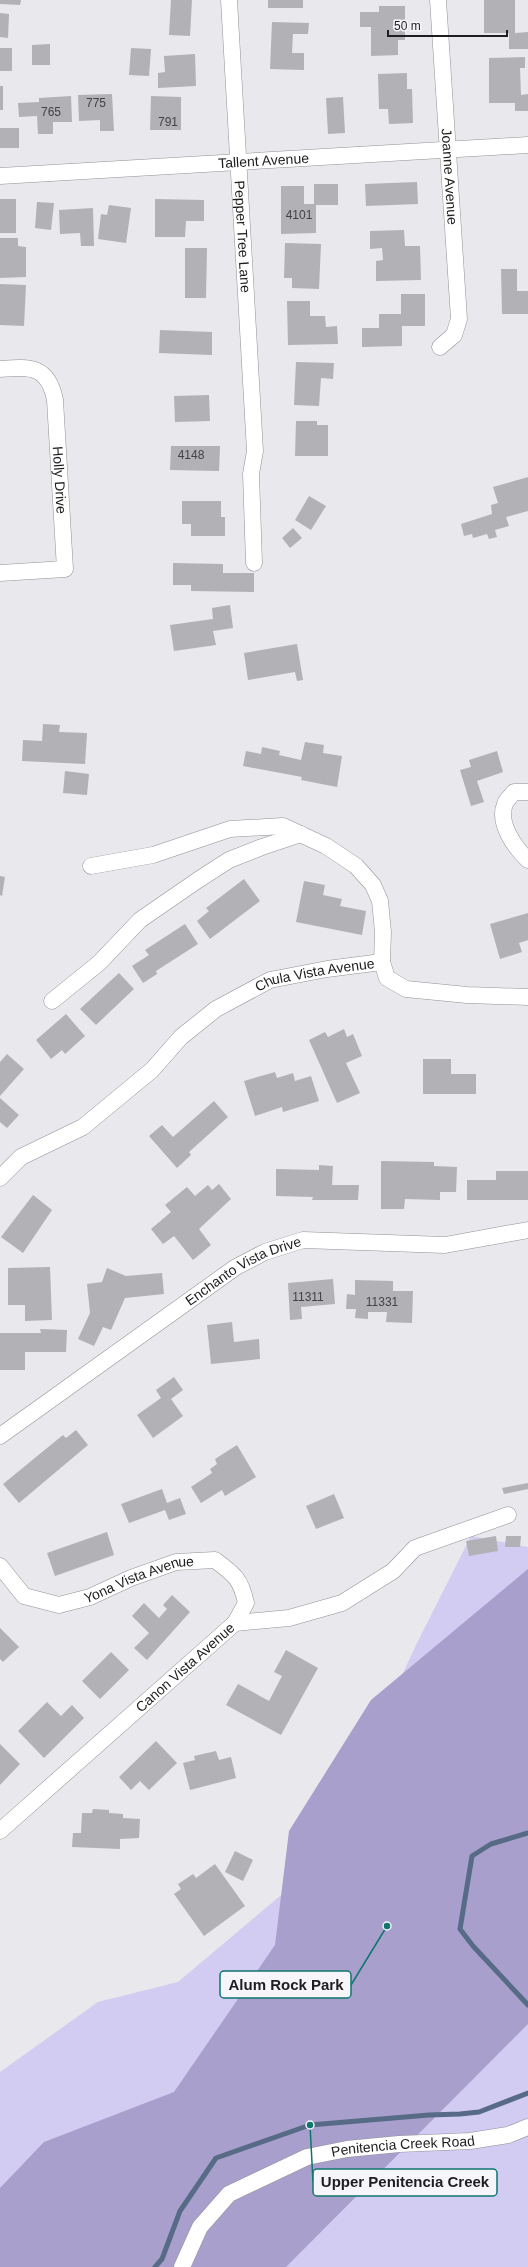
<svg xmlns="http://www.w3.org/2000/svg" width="528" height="2267" viewBox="0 0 528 2267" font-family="Helvetica,sans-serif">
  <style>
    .green { fill: #d2cbf2 }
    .forest { fill: #a89fcd }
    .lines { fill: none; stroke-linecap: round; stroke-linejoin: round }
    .stream { stroke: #576b87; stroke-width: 5 }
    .building { fill: #b2b1b6 }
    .minor-casing { stroke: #929196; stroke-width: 17 }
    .minor { stroke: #fff; stroke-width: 16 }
    .labels { text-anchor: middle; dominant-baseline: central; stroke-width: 4; stroke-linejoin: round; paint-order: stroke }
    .number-label { font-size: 12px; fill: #434245 }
    .street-label { font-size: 14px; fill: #1e1d1f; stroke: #f6f5fa }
    .leader { fill: none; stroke: #0f766e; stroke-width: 1.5 }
    .callout-dot { fill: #0f766e; stroke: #f6f5fa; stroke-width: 1.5 }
    .callout { fill: #f6f5fa; stroke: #0f766e; stroke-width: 1.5 }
    .callout-label { font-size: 15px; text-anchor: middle; font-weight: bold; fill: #1e1d1f }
  </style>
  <rect width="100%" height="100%" fill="#e8e8ed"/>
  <polygon class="green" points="471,1536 528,1547 528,2267 0,2267 0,2072 98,2002 178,1982 312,1869 417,1643"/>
  <polygon class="forest" points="528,1569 528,2024 286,2267 0,2267 0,2188 44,2142 174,2092 275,1945 289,1831 371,1700"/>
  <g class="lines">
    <g class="stream">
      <polyline points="528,1833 491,1844 472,1856 460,1929 473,1946 528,2005"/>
      <polyline points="155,2267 162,2259 180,2211 216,2158 310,2125 429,2115 460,2114 479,2112 528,2093"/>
    </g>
  </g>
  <g class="building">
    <polygon points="0,0 21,0 20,5 0,4"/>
    <polygon points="171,0 192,0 190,36 169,35"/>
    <rect x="268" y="0" width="35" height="8"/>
    <polygon points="484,0 515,0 515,33 528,32 528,49 509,49 509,33 484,33"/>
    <polygon points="379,6 405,6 405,40 398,40 398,55 371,56 371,27 360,27 360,12 379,12"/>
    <polygon points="0,13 9,14 8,38 0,37"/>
    <polygon points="272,22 309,23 308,34 293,34 292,53 304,53 304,70 270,69"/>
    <polygon points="50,44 50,65 32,65 32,45"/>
    <rect x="0" y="48" width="12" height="23"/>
    <polygon points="131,48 151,49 149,76 129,75"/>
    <polygon points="195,54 196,86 158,88 158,73 165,72 164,56"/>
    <polygon points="525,57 525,68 520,68 521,95 528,94 528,111 515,111 515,103 489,103 489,58"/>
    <polygon points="407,73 407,89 412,89 413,123 389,124 388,109 379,109 378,74"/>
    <rect x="0" y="86" width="3" height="24"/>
    <polygon points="112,94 114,131 100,131 100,120 79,121 78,95"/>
    <polygon points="71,96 72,122 53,122 53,134 38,134 37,116 19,117 18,103 39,102 39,98"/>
    <polygon points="151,96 181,97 181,130 150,130"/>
    <polygon points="343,97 345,133 328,134 326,98"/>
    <rect x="0" y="128" width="19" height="20"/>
    <polygon points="417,182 418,204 366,206 365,184"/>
    <polygon points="314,184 338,184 338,205 316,205 316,233 281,234 281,186 304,186 304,204 314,204"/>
    <rect x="0" y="199" width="16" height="34"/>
    <polygon points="155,199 204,200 204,221 186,221 185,237 155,237"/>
    <polygon points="37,202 54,203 51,230 35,228"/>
    <polygon points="109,205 131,208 126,243 98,239 101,214 107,215"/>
    <polygon points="93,208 94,246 81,246 80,233 60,234 59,210"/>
    <polygon points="404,230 405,246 420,246 421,280 376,281 376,261 383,260 382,248 370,249 370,231"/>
    <polygon points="0,238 18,238 18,246 26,247 26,277 0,278"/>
    <polygon points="285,243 321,244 319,289 292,288 292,278 284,278"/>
    <polygon points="185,248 207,248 206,298 185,298"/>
    <polygon points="501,269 517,269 517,291 528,291 528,314 502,314"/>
    <polygon points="0,284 26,285 24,326 0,325"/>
    <polygon points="401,294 425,294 425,326 402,326 402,346 362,347 362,328 379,328 379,314 401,314"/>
    <polygon points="287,301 310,301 310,316 325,316 326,327 337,326 338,344 288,345"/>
    <polygon points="160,330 212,332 212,355 159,353"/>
    <polygon points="296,362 334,363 333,379 321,378 319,406 294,405"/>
    <polygon points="209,395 210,421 175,422 174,396"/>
    <polygon points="296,421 317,421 317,425 328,425 328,456 295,456"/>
    <polygon points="171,446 220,446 219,471 170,470"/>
    <polygon points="528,477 528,511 506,517 509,526 495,530 497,537 489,539 487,534 473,538 472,534 464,536 461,524 492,514 491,505 498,503 493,487"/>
    <polygon points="309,496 326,506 311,530 295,520"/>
    <polygon points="182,501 221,501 221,517 225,517 225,536 191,536 191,524 182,524"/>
    <polygon points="293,528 302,538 290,548 282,538"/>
    <polygon points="173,563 223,564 223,573 254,573 254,592 191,591 191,585 173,585"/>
    <polygon points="230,605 233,628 213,631 216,645 174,651 170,625 213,619 212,608"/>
    <polygon points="297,644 303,680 297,681 295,672 248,680 244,653"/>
    <polygon points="43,724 60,725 59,732 87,733 85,764 22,761 23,740 42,741"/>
    <polygon points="305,742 324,745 323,753 342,756 337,787 301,780 302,777 243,766 246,751 261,754 262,747 280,751 279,755 301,760"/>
    <polygon points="497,751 503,772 477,781 484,802 471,806 460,770 471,767 469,760"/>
    <polygon points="65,771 89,774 87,795 63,793"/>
    <polygon points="0,876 5,877 2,896 0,895"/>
    <polygon points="244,879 260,901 210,939 197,921 209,911 206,908"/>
    <polygon points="304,881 325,885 323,895 342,899 340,906 366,911 362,935 296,922"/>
    <polygon points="528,913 528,940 519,943 522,952 500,959 490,924"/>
    <polygon points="185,924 198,944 156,971 157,974 143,983 132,966 149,955 145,950"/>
    <polygon points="119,973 134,989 96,1025 80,1009"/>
    <polygon points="66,1014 85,1036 65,1054 62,1050 51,1059 36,1040"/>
    <polygon points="344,1029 347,1037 353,1034 362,1056 346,1063 360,1093 337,1103 309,1040 325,1032 328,1037"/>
    <polygon points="7,1054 24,1069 0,1096 0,1062"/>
    <polygon points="423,1059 451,1059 451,1074 476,1074 476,1094 423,1094"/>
    <polygon points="275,1072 277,1078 293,1073 295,1081 311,1076 319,1101 283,1112 282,1107 255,1116 244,1081"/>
    <polygon points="0,1098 19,1115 7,1128 0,1122"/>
    <polygon points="214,1101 228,1117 189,1152 191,1155 177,1168 149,1136 162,1125 173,1137"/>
    <polygon points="381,1161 434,1162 434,1166 457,1167 456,1192 440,1192 440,1200 405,1199 404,1209 381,1209"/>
    <polygon points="319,1165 333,1166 332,1185 359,1185 358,1200 312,1200 313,1197 276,1196 276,1169 319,1170"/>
    <polygon points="496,1171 528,1171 528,1200 467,1200 467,1180 496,1180"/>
    <polygon points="219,1184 231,1199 199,1229 211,1245 193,1260 174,1236 163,1244 151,1229 171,1212 165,1205 187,1187 195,1196 208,1185 212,1190"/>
    <polygon points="33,1195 52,1210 23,1253 1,1237"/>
    <polygon points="50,1267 52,1320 25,1321 25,1305 8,1305 8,1268"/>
    <polygon points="107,1268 126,1276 162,1273 164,1294 125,1298 111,1330 103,1327 94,1346 78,1339 90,1313 87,1284 102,1282"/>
    <polygon points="333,1279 335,1304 301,1307 302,1319 290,1320 288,1283"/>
    <polygon points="355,1280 393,1281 393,1291 413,1291 412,1323 386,1322 387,1312 368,1312 368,1319 355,1318 356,1309 346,1309 347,1294 355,1295"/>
    <polygon points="232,1322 234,1342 259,1339 260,1359 211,1364 207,1325"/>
    <polygon points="40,1329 67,1330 66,1352 25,1352 25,1370 0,1370 0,1333 41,1333"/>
    <polygon points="174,1377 183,1390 171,1399 183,1416 153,1438 137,1415 161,1398 156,1390"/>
    <polygon points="76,1430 88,1445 19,1503 3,1484 63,1435 66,1438"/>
    <polygon points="237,1445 256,1477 225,1496 222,1490 201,1503 191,1487 212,1473 210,1469 217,1464 215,1459"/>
    <polygon points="528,1483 528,1489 504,1494 502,1488"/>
    <polygon points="162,1489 167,1503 180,1498 186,1514 169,1520 165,1510 129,1523 121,1504"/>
    <polygon points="334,1494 344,1518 316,1529 306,1506"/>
    <polygon points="107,1532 114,1555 55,1576 47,1553"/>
    <polygon points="496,1536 498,1551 469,1556 466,1541"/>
    <polygon points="506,1536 521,1536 520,1547 505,1547"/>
    <polygon points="172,1595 190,1612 147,1660 134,1648 149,1633 132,1616 144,1603 159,1618 167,1609 163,1605"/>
    <polygon points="0,1628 19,1647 3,1662 0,1659"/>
    <polygon points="286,1650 318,1668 281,1735 226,1705 238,1684 269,1701 282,1676 274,1672"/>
    <polygon points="111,1652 129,1670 100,1699 82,1681"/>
    <polygon points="47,1702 61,1716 72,1705 84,1718 44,1758 18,1731"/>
    <polygon points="156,1741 177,1763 149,1790 140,1781 131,1790 119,1777"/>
    <polygon points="0,1744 20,1764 0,1785"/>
    <polygon points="216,1751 219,1760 231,1757 236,1778 190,1790 183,1763 195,1760 194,1756"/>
    <polygon points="93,1809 109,1810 109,1813 123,1814 123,1818 140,1819 139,1838 120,1839 120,1849 72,1847 73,1833 81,1833 82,1813 92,1813"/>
    <polygon points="235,1851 253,1860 243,1881 225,1872"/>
    <polygon points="215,1864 245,1906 204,1936 174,1894 181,1889 178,1884 193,1874 196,1878"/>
  </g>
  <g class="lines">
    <g class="minor-casing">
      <g id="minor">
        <path id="s1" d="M229 0 255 451 251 474 254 563"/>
        <path id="s2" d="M438 0 459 319 454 335 440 347"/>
        <path id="s3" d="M0 176 528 145"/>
        <path id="s4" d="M0 369C30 367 48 365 55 400L65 569 0 573"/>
        <path d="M528 792H514C511 796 506 800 505 804 497 823 515 848 528 860"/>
        <polyline points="91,866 153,855 230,829 283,826 326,846 356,866 373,885 380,901 383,932 382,962 387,978 406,989 467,995 528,997"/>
        <polyline points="52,1001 99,963 140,920 198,880 229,860 262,847 301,834"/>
        <path id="s5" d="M0 1178 21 1157 83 1127 152 1070 181 1037 216 1009 270 980 327 969 382 962"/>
        <path id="s6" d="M0 1436 236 1267 265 1252 303 1240 445 1245 528 1230"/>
        <path id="s7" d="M0 1566 24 1596 59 1605 90 1597 131 1578 176 1562 215 1560C234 1574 241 1579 246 1603L235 1623"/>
        <path id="s8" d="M0 1831 235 1623 289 1618 342 1603 393 1571 415 1548 508 1515"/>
        <path id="s9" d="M182 2267 200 2227 229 2194 307 2157 347 2149 399 2144 470 2141 508 2135 528 2127"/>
      </g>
    </g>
    <use href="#minor" class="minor"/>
  </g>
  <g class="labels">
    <g class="number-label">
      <text x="96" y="103">775</text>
      <text x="51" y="112">765</text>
      <text x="168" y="122">791</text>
      <text x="299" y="215">4101</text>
      <text x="191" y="455">4148</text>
      <text x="308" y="1297">11311</text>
      <text x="382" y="1302">11331</text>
    </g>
    <g class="street-label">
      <text stroke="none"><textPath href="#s3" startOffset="264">Tallent Avenue</textPath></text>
      <text stroke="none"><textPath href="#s2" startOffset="177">Joanne Avenue</textPath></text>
      <text stroke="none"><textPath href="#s1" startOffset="237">Pepper Tree Lane</textPath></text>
      <text stroke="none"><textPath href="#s4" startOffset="153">Holly Drive</textPath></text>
      <text stroke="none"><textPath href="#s5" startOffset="383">Chula Vista Avenue</textPath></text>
      <text stroke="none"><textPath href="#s6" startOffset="295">Enchanto Vista Drive</textPath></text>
      <text stroke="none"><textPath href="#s7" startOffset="159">Yona Vista Avenue</textPath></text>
      <text stroke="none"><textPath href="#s8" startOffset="247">Canon Vista Avenue</textPath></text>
      <text stroke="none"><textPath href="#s9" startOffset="271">Penitencia Creek Road</textPath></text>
    </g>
  </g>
  <path class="leader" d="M387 1926L351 1985M310 2125L313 2182"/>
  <g class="callout-dot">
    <circle cx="387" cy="1926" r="4"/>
    <circle cx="310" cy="2125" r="4"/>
  </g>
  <g class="callout">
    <rect x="220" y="1971" width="131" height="27" rx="4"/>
    <rect x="313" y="2169" width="184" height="27" rx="4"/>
  </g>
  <g class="callout-label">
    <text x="286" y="1990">Alum Rock Park</text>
    <text x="405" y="2187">Upper Penitencia Creek</text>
  </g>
  <path d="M388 30v6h119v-6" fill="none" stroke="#1e1d1f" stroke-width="2"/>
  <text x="394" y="30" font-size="12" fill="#1e1d1f" stroke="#f6f5fa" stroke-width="3" paint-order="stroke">50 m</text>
</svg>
